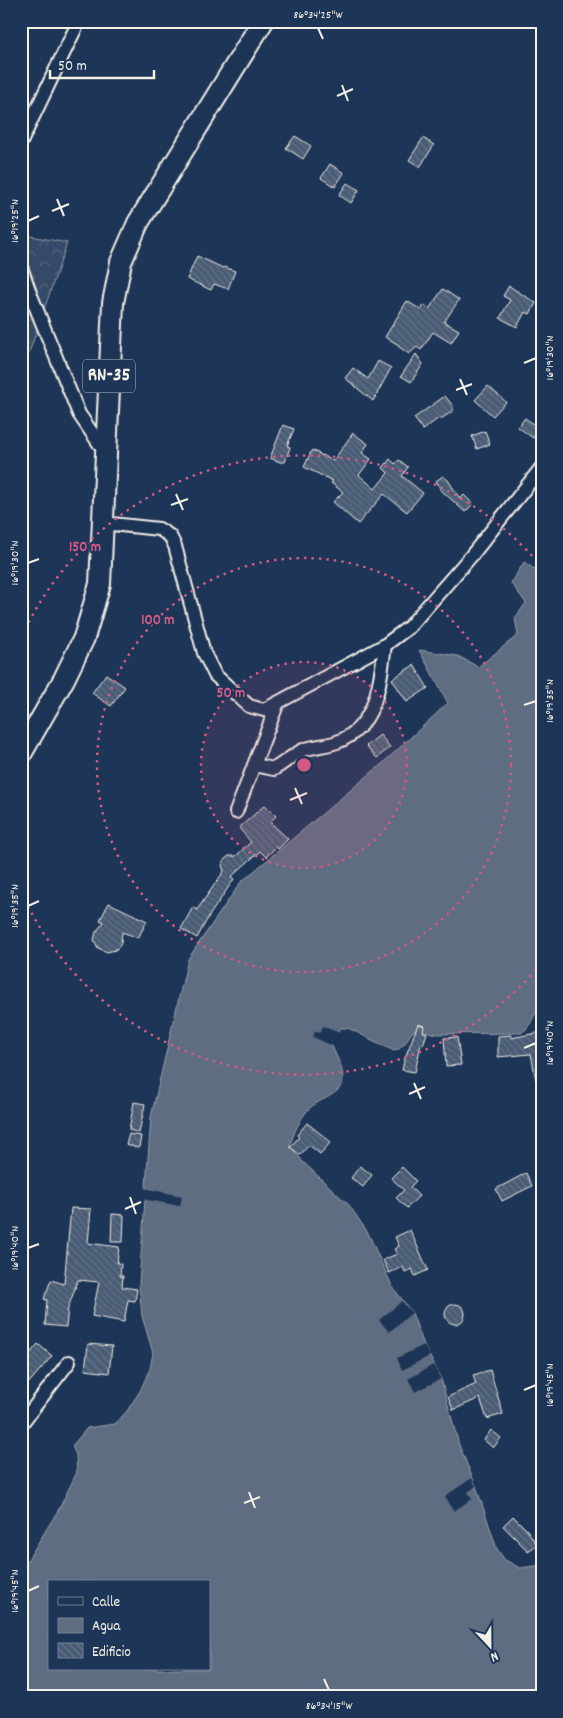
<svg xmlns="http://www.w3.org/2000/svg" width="563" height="1718" viewBox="0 0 563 1718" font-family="Dekko,sans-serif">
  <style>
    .forest { fill: url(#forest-crowns); stroke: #949ea8 }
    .water { fill: #5e6d82; stroke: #9aa2ab; fill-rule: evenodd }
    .pier { fill: #1d3557 }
    .building { fill: url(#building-back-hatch); stroke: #f4f1e8 }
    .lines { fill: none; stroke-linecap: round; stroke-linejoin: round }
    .minor-casing { stroke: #f4f1e8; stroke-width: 16 }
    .primary-casing { stroke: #f4f1e8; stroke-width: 24 }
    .minor { stroke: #1d3557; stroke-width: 12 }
    .primary { stroke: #1d3557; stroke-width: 20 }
    .ticks { fill: none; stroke: #f4f1e8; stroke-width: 2 }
    .ring { fill: none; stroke: #d15985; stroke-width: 2.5; stroke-dasharray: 2.5 5 }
    .labels { text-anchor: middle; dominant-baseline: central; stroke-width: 4; stroke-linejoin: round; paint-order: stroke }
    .shield { fill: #1d3557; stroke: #b4b9bc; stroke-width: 1 }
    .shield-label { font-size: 19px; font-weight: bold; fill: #f4f1e8 }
    .centre { fill: #d15985; stroke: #1d3557; stroke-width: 2.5 }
    .ring-label { font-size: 15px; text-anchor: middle; font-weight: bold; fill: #d15985; stroke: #1d3557; stroke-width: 4; stroke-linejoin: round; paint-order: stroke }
    .neatline { fill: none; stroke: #f4f1e8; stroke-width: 2 }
    .ticks-label { font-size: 12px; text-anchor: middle; fill: #f4f1e8 }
  </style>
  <defs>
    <pattern id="forest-crowns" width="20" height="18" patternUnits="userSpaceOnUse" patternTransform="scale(1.25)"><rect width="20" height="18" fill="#354a67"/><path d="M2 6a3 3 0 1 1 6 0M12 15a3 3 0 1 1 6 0" fill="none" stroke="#53657d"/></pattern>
    <pattern id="building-back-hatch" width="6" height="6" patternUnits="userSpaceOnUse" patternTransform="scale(1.25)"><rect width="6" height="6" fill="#485b74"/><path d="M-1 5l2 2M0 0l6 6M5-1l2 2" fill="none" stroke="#637388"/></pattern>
  </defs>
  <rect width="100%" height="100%" fill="#1d3557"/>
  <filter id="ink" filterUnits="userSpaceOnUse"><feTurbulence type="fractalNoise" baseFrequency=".02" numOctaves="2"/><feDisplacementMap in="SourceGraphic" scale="10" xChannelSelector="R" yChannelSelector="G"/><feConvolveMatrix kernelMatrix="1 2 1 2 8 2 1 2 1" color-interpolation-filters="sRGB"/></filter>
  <g filter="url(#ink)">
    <polygon class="forest" points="21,234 67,243 21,376"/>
    <path class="water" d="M542 560V1006C532 1014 532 1027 521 1033L437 1034 416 1029C407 1035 407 1047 394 1051L348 1028H340L332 1046C336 1056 344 1069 343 1080 341 1096 317 1099 308 1110 299 1120 294 1133 290 1145L303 1162 349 1205 368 1233 392 1286 412 1313 424 1345 441 1379 459 1445 476 1486 497 1549 505 1560 520 1568 542 1565V1697H21V1566L27 1561 59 1509 77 1472 76 1455 72 1446 87 1428 115 1424 127 1411 140 1391 150 1369 153 1353 142 1316 139 1284 151 1117 188 959 241 882 383 763 448 703 419 650 458 656 478 667 518 635 515 618 526 603 511 583 524 562 534 569ZM49 1582H209V1669H49Z"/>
    <g class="pier">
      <polygon points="323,1026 340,1033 335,1047 313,1037 315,1031 320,1033"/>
      <polygon points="143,1188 182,1196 180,1206 142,1199"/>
      <polygon points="402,1301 412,1313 389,1332 379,1320"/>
      <polygon points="424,1345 430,1356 402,1370 397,1358"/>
      <polygon points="433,1365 441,1379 415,1392 408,1379"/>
      <polygon points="472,1478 476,1486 468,1492 472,1499 454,1511 445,1496"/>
    </g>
    <g class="building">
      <polygon points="295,136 311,146 303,159 286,148"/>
      <polygon points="423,138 434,145 420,167 409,160"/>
      <polygon points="330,164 344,173 335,187 321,178"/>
      <polygon points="347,183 359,190 351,203 339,195"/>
      <polygon points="197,256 223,268 224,267 235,271 228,289 214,284 211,290 187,279"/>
      <polygon points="509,286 536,303 530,314 525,312 517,327 500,318 510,300 503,296"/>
      <polygon points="443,289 459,300 444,322 459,330 451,343 433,332 421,350 417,347 409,354 398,346 399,345 385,337 407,301 421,310 424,305 429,309"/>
      <polygon points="416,354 423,364 411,382 401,376"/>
      <polygon points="378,361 391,368 373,401 345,378 353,368 368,379"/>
      <polygon points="488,386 506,402 493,416 475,400"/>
      <polygon points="445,396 453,406 453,411 441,419 440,417 423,430 414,418"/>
      <polygon points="525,418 540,429 533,438 518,427"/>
      <polygon points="283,425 294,429 287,446 290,447 285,462 280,462 270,458"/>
      <polygon points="485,431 490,444 477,449 472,436"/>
      <polygon points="353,433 368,444 362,453 371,459 359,475 375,489 388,473 383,468 390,459 395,464 399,460 408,467 402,476 423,493 407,512 384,494 358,524 333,502 343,492 331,483 333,481 304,467 312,450 333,461"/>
      <polygon points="443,476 448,480 460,499 464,495 473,504 465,512 442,491 436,481"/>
      <polygon points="414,665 428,688 407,702 392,679"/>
      <polygon points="106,674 125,687 111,706 92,693"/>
      <polygon points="380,735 390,747 377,758 366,746"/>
      <polygon points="265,805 276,816 270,822 288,839 278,849 276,847 266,857 260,851 231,877 234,879 209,916 197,938 181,929 193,907 197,910 224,871 222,865 224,860 229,856 236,856 251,842 239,828"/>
      <polygon points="109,903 147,921 138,938 122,932 121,943 119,947 115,950 107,952 98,948 94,940 96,932 104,922 100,920"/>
      <polygon points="418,1024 424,1026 423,1032 427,1033 423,1045 421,1044 415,1072 402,1070 405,1058"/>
      <polygon points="542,1032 542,1080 536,1080 531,1054 498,1057 498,1036 511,1035 511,1038"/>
      <polygon points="457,1037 461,1065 446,1066 444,1038"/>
      <polygon points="134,1102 145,1104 139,1133 129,1130"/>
      <polygon points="307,1123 331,1142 320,1154 309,1145 300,1155 290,1147 299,1137 297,1135"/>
      <polygon points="129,1134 141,1136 139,1148 126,1145"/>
      <polygon points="360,1166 372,1175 363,1187 351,1178"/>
      <polygon points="402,1167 416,1181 410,1187 419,1196 407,1208 396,1198 404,1190 391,1178"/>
      <polygon points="526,1173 532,1186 502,1201 496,1189"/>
      <polygon points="71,1208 91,1209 88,1243 119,1247 117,1263 121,1264 120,1276 123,1276 122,1287 137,1289 135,1301 128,1300 124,1322 92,1316 99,1282 78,1280 68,1308 66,1327 45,1325 47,1300 44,1299 51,1280 64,1284"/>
      <polygon points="112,1214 124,1215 123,1242 111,1242"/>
      <polygon points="410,1230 428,1270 415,1276 412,1269 405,1272 403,1267 389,1273 383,1260 397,1254 394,1249 399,1246 395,1237"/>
      <circle cx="455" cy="1314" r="10"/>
      <polygon points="38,1344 52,1356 21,1392 21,1364"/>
      <polygon points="88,1344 112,1346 109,1373 85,1370"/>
      <polygon points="490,1370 503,1414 487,1419 480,1398 453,1410 448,1397 476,1384 473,1375"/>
      <polygon points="491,1430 501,1438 493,1448 484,1440"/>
      <polygon points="513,1516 527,1530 537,1545 528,1551 503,1526"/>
    </g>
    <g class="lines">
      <g class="minor-casing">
        <g id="minor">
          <polyline points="21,142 79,21"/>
          <polyline points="21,267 30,293 79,414 105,452"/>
          <polyline points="102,523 159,529 170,536 175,546 204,653 215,675 249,706 264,710 385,645 409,627 472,555 542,467"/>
          <path d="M254 765 274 769C284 763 293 755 303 750 314 746 326 746 337 742 377 727 380 682 385 645"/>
          <polyline points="236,812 277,705"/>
          <polyline points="21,1424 69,1362"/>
        </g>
      </g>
      <g class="primary-casing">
        <polyline id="primary" points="21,754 64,679 84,638 100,584 113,303 121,262 138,223 263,21"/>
      </g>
      <use href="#minor" class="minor"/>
      <use href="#primary" class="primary"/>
    </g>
  </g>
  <path class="ticks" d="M318 28 323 39M342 85 348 101M337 96 353 89M57 199 64 216M52 211 69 204M28 221 39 216M524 363 536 358M460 379 467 395M456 390 472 384M176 494 183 510M171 505 188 499M28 563 39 559M524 705 536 701M295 788 302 804M290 800 307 793M28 906 39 901M524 1048 536 1043M414 1083 421 1099M409 1094 425 1087M130 1197 136 1214M125 1209 141 1202M28 1248 39 1244M524 1390 536 1385M249 1492 255 1508M244 1503 260 1497M28 1591 39 1586M324 1679 329 1690"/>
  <circle cx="304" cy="765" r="103" fill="#d15985" fill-opacity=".12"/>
  <g class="ring">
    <circle cx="304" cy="765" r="103"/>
    <circle cx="304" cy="765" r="207"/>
    <path d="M541 964A310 310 0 0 1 22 894M22 636A310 310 0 0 1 541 566"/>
  </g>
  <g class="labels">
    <rect class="shield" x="83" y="359.5" width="52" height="33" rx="4"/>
    <g class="shield-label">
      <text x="109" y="376">RN-35</text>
    </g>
  </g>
  <circle cx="304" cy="765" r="8" class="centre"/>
  <g class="ring-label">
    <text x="85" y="551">150 m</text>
    <text x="158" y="624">100 m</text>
    <text x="231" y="697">50 m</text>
  </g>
  <rect width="563" height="1718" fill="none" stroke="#1d3557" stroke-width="55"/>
  <rect x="48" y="1580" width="162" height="90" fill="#1d3557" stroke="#738091"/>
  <rect x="58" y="1597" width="25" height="8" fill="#1d3557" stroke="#738091"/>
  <text x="92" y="1606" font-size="15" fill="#f4f1e8">Calle</text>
  <rect x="58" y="1618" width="25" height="15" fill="#5e6d82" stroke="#738091"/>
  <text x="92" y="1630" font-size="15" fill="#f4f1e8">Agua</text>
  <rect x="58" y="1643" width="25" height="15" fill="url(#building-back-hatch)" stroke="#738091"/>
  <text x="92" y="1656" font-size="15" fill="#f4f1e8">Edificio</text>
  <g transform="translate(490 1646) rotate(158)" stroke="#1d3557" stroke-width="4" paint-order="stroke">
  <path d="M0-4L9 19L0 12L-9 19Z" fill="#f4f1e8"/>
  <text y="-8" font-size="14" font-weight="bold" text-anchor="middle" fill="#f4f1e8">N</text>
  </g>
  <path d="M50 70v8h104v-8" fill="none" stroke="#f4f1e8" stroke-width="2.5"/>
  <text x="58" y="70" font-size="15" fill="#f4f1e8" stroke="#1d3557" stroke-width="4" paint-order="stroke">50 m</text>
  <rect x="28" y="28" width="508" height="1662" class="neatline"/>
  <g class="ticks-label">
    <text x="318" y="18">86°34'25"W</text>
    <text transform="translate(14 221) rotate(-90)" y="4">16°19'25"N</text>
    <text transform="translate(549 358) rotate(-90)" y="4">16°19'30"N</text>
    <text transform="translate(14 563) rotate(-90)" y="4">16°19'30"N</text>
    <text transform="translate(549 701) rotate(-90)" y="4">16°19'35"N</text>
    <text transform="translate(14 906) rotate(-90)" y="4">16°19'35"N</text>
    <text transform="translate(549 1043) rotate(-90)" y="4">16°19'40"N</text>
    <text transform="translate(14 1248) rotate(-90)" y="4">16°19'40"N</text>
    <text transform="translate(549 1385) rotate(-90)" y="4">16°19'45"N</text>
    <text transform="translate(14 1591) rotate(-90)" y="4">16°19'45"N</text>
    <text x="329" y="1709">86°34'15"W</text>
  </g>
</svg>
